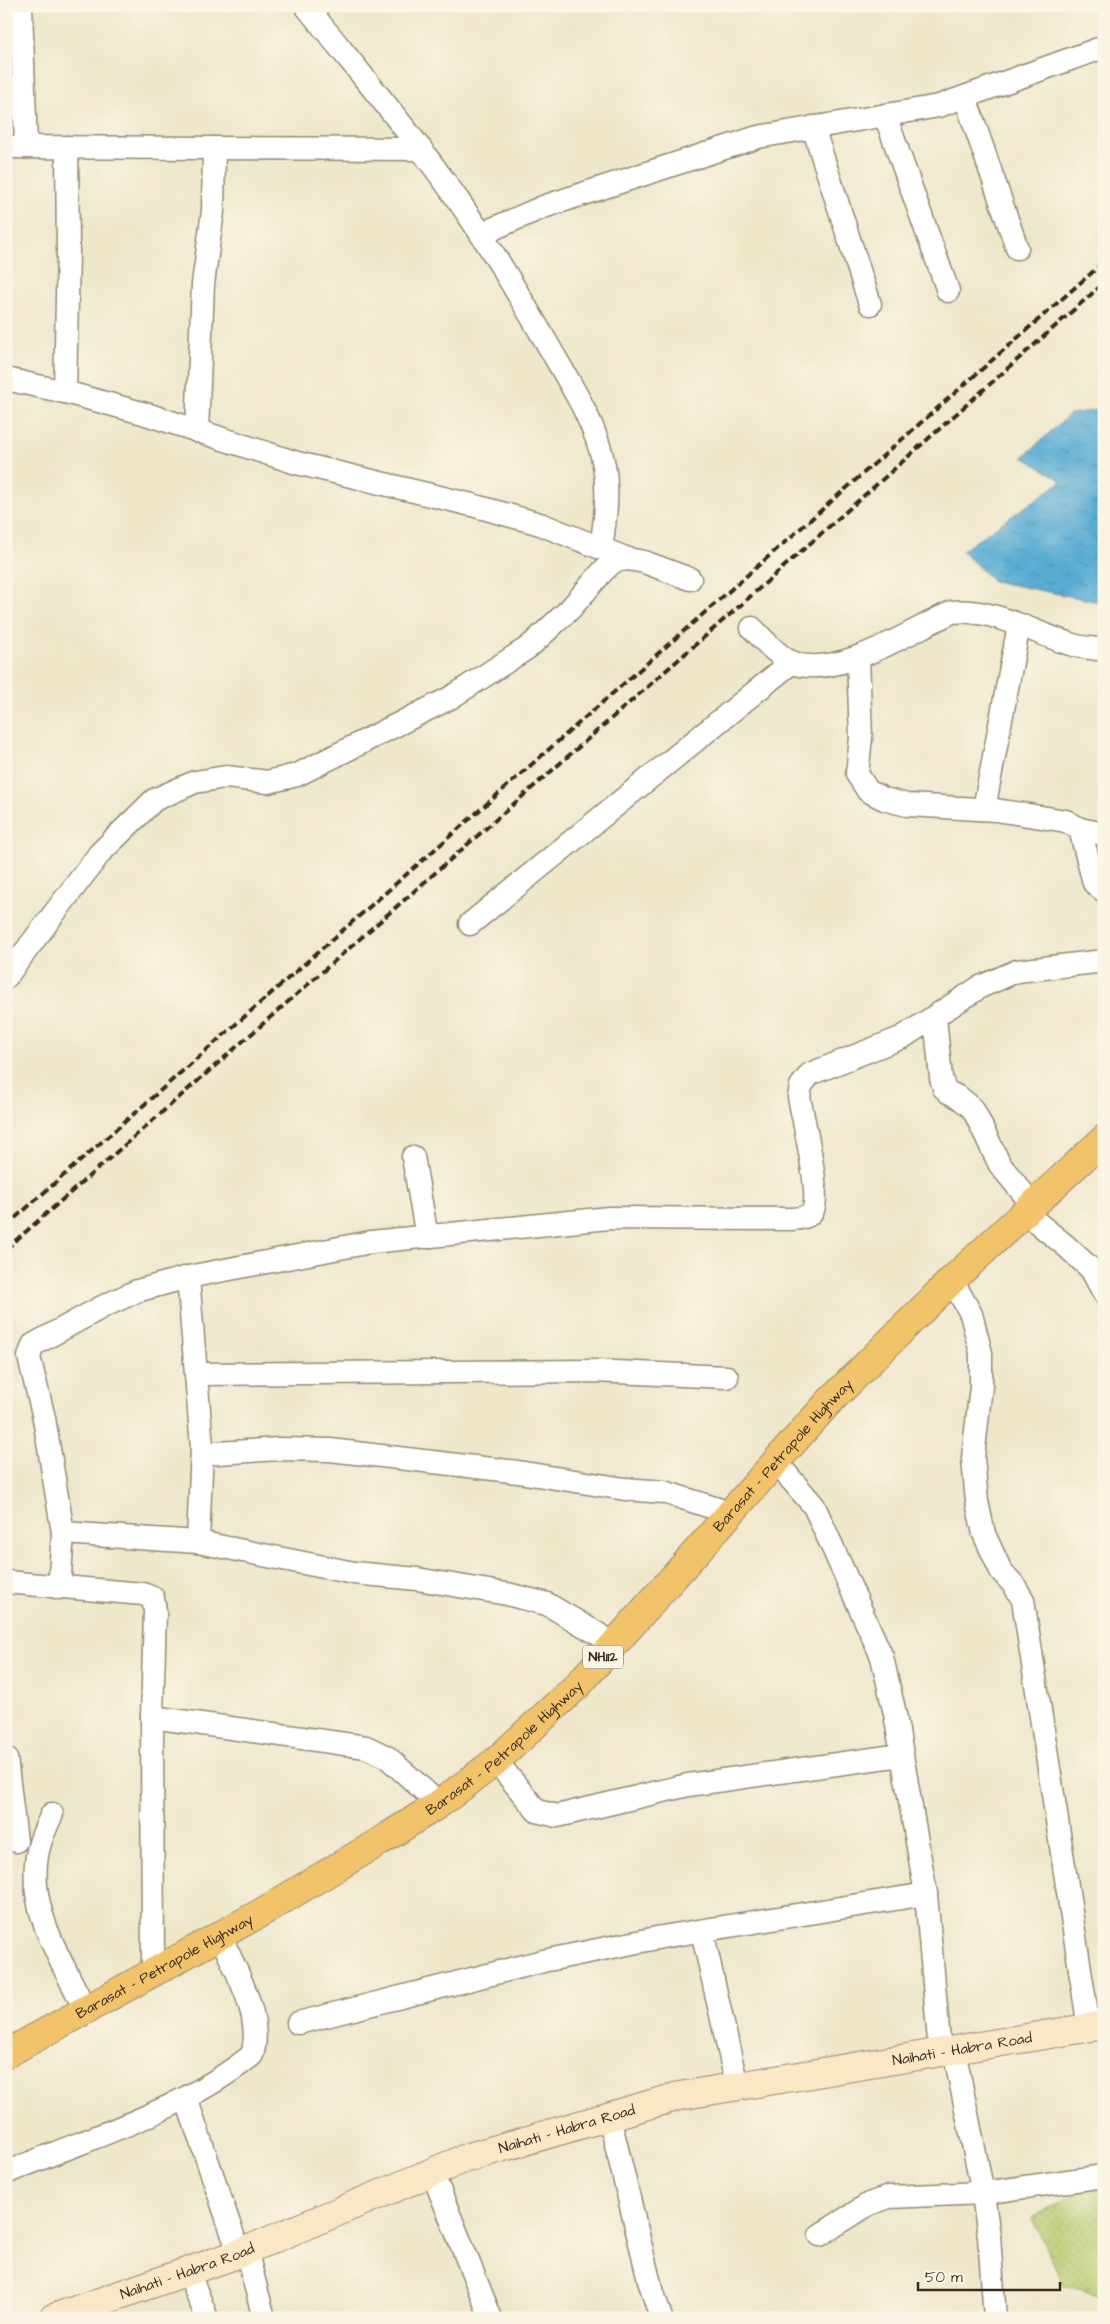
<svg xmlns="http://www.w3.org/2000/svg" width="1110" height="2324" viewBox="0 0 1110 2324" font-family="'Architects Daughter',sans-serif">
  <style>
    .grass { fill: url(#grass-dots); stroke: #797a46 }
    .water { fill: url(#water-ripples); stroke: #4a6b79 }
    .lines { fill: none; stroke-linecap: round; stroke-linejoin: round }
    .minor-casing { stroke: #948874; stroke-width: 25 }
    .secondary-casing { stroke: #948874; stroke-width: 30 }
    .trunk-casing { stroke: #948874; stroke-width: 30 }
    .minor { stroke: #fff; stroke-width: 22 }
    .secondary { stroke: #fae7c3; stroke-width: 28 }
    .trunk { stroke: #f2c36a; stroke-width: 28 }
    .rail { stroke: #3b2a1e; stroke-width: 4; stroke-dasharray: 8 4; stroke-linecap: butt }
    .labels { text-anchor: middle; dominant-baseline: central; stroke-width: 4; stroke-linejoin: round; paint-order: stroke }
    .shield { fill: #fcf5e5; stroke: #75675a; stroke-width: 1 }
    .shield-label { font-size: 14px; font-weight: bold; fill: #3b2a1e }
    .street-label { font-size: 15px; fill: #3b2a1e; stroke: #fcf5e5 }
  </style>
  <defs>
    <pattern id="grass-dots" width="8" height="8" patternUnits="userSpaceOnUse" patternTransform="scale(1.25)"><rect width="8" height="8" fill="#b7cb6f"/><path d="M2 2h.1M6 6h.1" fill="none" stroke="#9eae60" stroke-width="1.8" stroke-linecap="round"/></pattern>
    <pattern id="water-ripples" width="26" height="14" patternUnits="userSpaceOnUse" patternTransform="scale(1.25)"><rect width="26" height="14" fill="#59acd4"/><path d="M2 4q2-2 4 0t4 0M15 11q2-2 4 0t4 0" fill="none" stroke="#4b8cab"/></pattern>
  </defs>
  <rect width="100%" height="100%" fill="#fcf5e5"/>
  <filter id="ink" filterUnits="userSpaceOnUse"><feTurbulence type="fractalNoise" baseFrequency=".02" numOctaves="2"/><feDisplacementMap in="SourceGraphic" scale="10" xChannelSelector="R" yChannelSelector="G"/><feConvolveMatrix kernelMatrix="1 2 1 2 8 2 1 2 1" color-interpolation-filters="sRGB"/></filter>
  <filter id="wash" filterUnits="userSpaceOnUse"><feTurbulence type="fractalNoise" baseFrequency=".0096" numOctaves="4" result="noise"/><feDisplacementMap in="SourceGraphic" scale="20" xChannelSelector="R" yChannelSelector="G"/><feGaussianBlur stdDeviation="1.12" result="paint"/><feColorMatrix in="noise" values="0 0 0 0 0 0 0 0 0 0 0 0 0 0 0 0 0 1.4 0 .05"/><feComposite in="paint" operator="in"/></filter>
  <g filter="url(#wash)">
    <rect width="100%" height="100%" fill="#eee7ca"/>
    <polygon class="grass" points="1104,2185 1104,2296 1064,2285 1032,2218 1087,2188"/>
    <polygon class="water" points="1104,409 1104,448 1100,451 1104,451 1104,603 993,581 962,551 1062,481 1023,457 1070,414"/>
  </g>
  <g filter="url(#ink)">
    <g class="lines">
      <g class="minor-casing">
        <g id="minor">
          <polyline points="21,6 26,147"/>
          <path d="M306 6C363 77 423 147 473 222 500 262 524 304 548 345 569 382 596 423 604 465 609 493 605 521 601 548"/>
          <polyline points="965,97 1017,248"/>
          <polyline points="885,115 948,291"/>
          <polyline points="813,127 870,304"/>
          <polyline points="6,147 421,149"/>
          <polyline points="481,234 543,207 758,137 939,106 1104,47"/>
          <polyline points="6,379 65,392 146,414 297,463 472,505 540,524 628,559"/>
          <polyline points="65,392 68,252 67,147"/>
          <polyline points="197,431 203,284 213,211 214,148"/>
          <path d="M752 628C763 639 778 657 793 663 839 679 910 631 952 612 992 608 1032 632 1070 644 1080 648 1093 648 1104 650"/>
          <polyline points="858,657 861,738 857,774 868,791 884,799 907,805 996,810 1066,821 1080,829 1094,883 1104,891"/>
          <polyline points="984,809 1019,625"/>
          <polyline points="1080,829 1104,834"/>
          <polyline points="470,924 792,662"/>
          <polyline points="6,977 100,853 154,800 195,782 226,777 268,782 297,775 450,698 529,647 570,609 603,571 614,561 628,559 644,562 690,579"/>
          <polyline points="935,1017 941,1078 944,1088 948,1092 960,1098 973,1109 1000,1165 1032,1204"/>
          <polyline points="413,1157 427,1237"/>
          <polyline points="1024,1212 1066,1246 1091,1269 1104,1293"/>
          <polyline points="188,1277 202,1447 198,1542"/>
          <polyline points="952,1280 971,1314 981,1353 981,1386 973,1458 977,1502 984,1534 1001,1571 1014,1585 1023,1600 1089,2028"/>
          <polyline points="196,1374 593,1371 727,1377"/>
          <polyline points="202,1454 279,1449 330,1450 518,1472 625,1489 664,1492 730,1513"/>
          <polyline points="776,1462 814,1506 882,1657 895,1714 926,1894 940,2052"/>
          <polyline points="63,1533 198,1542 354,1573 417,1579 507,1594 547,1604 615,1644"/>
          <polyline points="6,1582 143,1594 153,1598 155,1611 152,1717 153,1973"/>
          <path d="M59 1588 63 1533 44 1418 29 1357 33 1345 102 1307 137 1291 188 1277 371 1242 609 1218 792 1219C800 1218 809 1218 813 1210 821 1194 803 1118 799 1097L801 1086 810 1074 903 1037 980 987 1017 971 1104 961"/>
          <polyline points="152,1717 366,1747 387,1757 439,1804"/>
          <polyline points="6,1758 16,1841"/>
          <polyline points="496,1761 537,1811 557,1816 688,1785 901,1755"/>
          <path d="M52 1814C48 1823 43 1833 40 1843 22 1902 61 1959 86 2011"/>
          <polyline points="702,1931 737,2086"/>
          <polyline points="298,2023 543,1961 662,1937 926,1894"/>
          <polyline points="954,2050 982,2188 989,2236 995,2318"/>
          <polyline points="186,2098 239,2253"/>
          <polyline points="609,2116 649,2280 661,2318"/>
          <polyline points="432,2172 491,2318"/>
          <path d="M6 2173C89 2137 180 2113 252 2055 264 2017 235 1970 220 1935"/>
          <polyline points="820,2235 869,2204 889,2197 983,2193 1104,2176"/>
          <polyline points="246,2250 264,2318"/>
          <polyline points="188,2271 207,2318"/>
        </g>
      </g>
      <g class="secondary-casing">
        <g id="secondary">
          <path id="s1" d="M53 2318 235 2255 466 2158 679 2096 1104 2025"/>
        </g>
      </g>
      <g class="trunk-casing">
        <g id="trunk">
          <path id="s2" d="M6 2054 264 1911 379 1842 439 1804 496 1761 578 1685 828 1403 952 1280 1104 1139"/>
        </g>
      </g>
      <use href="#minor" class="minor"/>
      <use href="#secondary" class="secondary"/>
      <use href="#trunk" class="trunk"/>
      <g class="rail">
        <polyline points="6,1226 1104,262"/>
        <polyline points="6,1249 735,610 1104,283"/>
      </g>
    </g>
  </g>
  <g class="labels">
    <rect class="shield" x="583" y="1645.5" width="40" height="23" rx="4"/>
    <g class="shield-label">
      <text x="603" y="1657">NH112</text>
    </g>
    <g class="street-label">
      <text stroke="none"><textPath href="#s2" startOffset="991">Barasat - Petrapole Highway</textPath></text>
      <text stroke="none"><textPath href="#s2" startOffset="586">Barasat - Petrapole Highway</textPath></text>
      <text stroke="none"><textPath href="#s2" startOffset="181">Barasat - Petrapole Highway</textPath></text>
      <text stroke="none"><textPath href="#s1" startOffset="952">Naihati - Habra Road</textPath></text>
      <text stroke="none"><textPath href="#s1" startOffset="548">Naihati - Habra Road</textPath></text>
      <text stroke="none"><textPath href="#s1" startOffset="142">Naihati - Habra Road</textPath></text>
    </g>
  </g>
  <rect width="1110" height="2324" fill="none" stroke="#fcf5e5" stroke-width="25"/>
  <path d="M918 2282v8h142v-8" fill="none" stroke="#3b2a1e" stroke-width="2.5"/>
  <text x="925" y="2282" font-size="15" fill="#3b2a1e" stroke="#fcf5e5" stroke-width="4" paint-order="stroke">50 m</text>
</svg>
